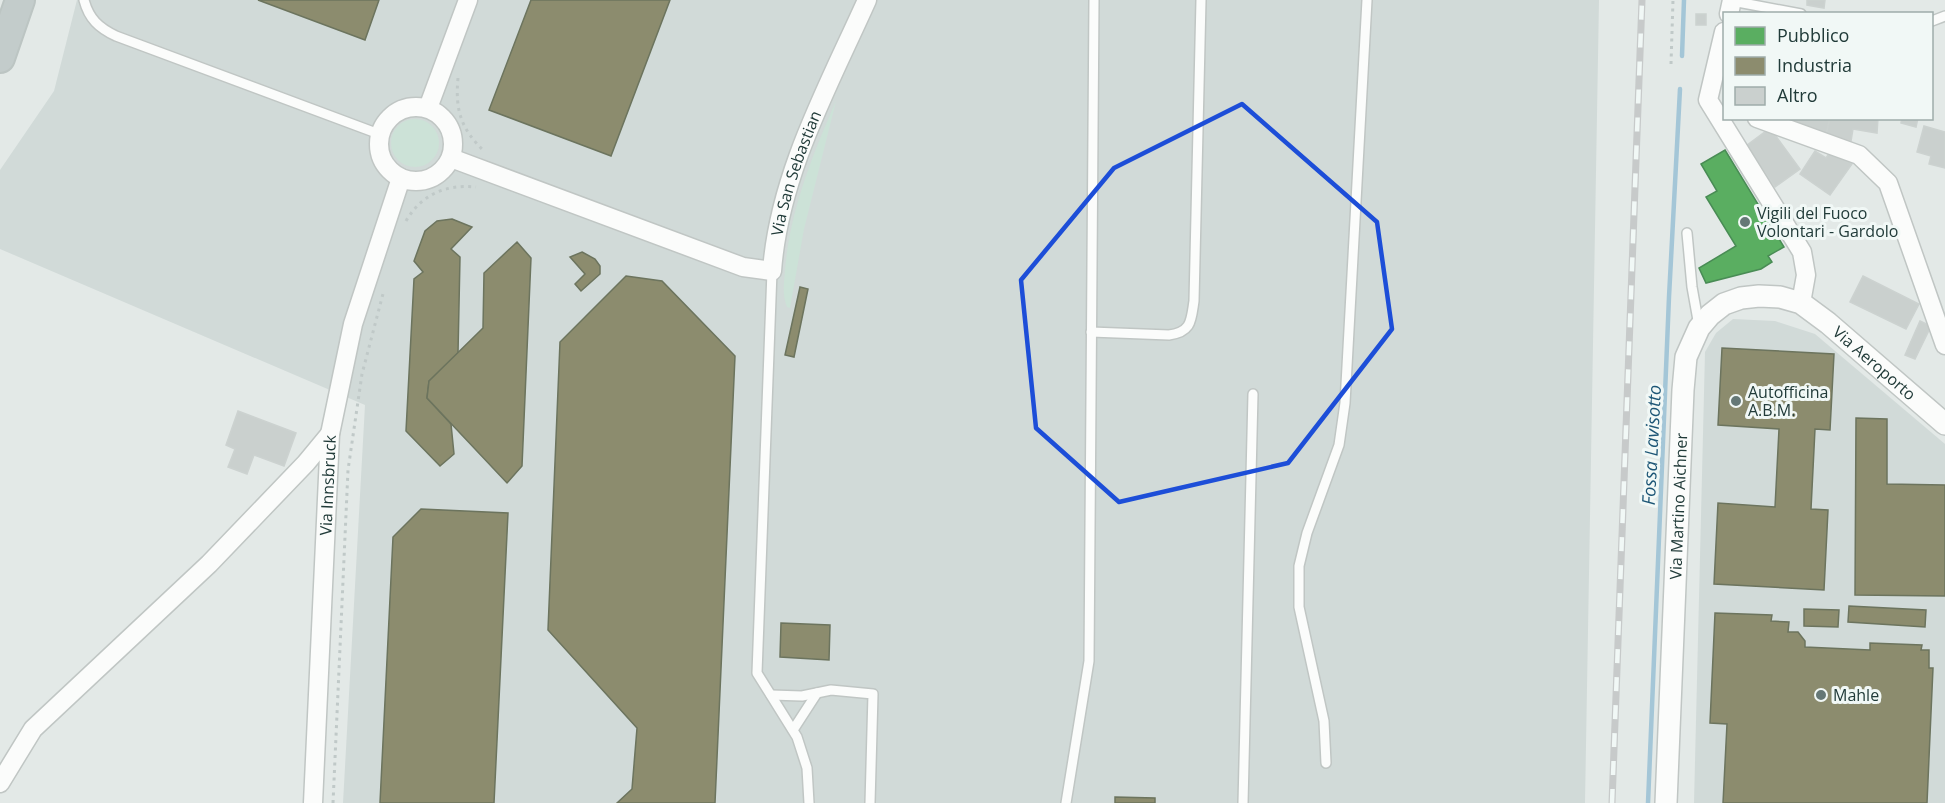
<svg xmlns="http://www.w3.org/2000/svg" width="1945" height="803" viewBox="0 0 1945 803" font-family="'Open Sans',sans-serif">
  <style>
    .built { fill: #d1dad8 }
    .green { fill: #cce2d7 }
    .public { fill: #5aae61; stroke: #498c55; stroke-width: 1.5 }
    .industry { fill: #8c8c6e; stroke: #6c745e; stroke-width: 1.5 }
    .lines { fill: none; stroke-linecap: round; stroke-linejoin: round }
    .stream { stroke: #a4c6d7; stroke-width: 4.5 }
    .building { fill: #cad0ce; stroke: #ccd2d0; stroke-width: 1.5 }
    .service-casing { stroke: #c0c6c4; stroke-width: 12 }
    .minor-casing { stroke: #c0c6c4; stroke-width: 21 }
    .tertiary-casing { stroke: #c0c6c4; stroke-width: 24 }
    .trunk-casing { stroke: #bcc5c3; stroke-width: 32 }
    .path { stroke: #c0c9c8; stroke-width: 3; stroke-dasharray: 3 4.5; stroke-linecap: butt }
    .service { stroke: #fbfcfb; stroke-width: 9 }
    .minor { stroke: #fbfcfb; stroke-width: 18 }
    .tertiary { stroke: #fbfcfb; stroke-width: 21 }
    .trunk { stroke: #c3cccb; stroke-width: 28 }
    .rail-casing { stroke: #c7caca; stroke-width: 7 }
    .rail { stroke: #f1f8f6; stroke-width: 4.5; stroke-dasharray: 14; stroke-linecap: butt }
    .marked { fill: none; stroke: #1d4ed8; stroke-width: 4.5; stroke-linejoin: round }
    .poi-dot { fill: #657876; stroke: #f1f8f6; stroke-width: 2 }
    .labels { text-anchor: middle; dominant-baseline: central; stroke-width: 6; stroke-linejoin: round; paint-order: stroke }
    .street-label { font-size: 16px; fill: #213b39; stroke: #f1f8f6 }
    .poi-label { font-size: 16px; fill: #213b39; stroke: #f1f8f6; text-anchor: start }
    .water-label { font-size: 18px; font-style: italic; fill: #1d5676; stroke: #f1f8f6 }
  </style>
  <rect width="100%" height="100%" fill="#e3e9e7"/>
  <g class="built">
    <polygon points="77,0 1599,0 1585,803 343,803 365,405 0,249 0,170 54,91"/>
    <polygon points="1733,319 1775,321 1815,334 1945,444 1945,803 1694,803 1705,352 1716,333"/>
  </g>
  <g class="green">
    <path d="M836 101 804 229 790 308 787 307C782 294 784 284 785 270 790 211 812 156 836 101Z"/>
    <circle cx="415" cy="143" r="24"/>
  </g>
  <polygon class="public" points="1725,150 1784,247 1768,256 1772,262 1761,269 1706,283 1699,268 1736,246 1706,197 1717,191 1701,164"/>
  <g class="industry">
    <polygon points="258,0 379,0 365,40"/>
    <polygon points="531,0 670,0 611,156 489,110"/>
    <polygon points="452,219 472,227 451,249 460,257 458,353 429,381 427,398 451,424 454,454 440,466 406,431 414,279 423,272 414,261 425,231 437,221"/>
    <polygon points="517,242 531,258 522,466 507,483 427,398 429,381 483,328 484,273"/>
    <polygon points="582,252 595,259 600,266 600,274 581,291 575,284 585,274 570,257"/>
    <polygon points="626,276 662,281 735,356 715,803 617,803 632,789 637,728 548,630 560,342"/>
    <polygon points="800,287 808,289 794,357 785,355"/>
    <polygon points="1722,348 1834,354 1830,430 1815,429 1811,509 1828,510 1824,590 1714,584 1718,503 1775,507 1779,429 1718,425"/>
    <polygon points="1856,418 1887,419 1887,484 1945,485 1945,596 1855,595"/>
    <polygon points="421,509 508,513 494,803 380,803 393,537"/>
    <polygon points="1849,606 1926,610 1925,627 1848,622"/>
    <polygon points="1804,609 1839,610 1838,627 1804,626"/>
    <polygon points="1715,613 1772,615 1771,621 1789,622 1788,632 1798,632 1805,641 1805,647 1870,650 1870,643 1922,645 1921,650 1929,650 1929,668 1933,668 1927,803 1723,803 1727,724 1710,723"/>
    <polygon points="781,623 830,625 829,660 780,657"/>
    <polygon points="1115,797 1155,798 1155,803 1115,803"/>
  </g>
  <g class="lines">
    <g class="stream">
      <polyline points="1682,56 1684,0"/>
      <polyline points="1648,803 1669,297 1680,89"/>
    </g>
  </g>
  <g class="building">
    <polygon points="1807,0 1825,0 1824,8 1807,5"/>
    <rect x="1696" y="14" width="10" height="11"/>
    <polygon points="1785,118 1830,118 1826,135"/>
    <polygon points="1830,118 1878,118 1877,133 1853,129 1851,141 1826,135"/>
    <polygon points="1902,118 1918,118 1916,127 1901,123"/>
    <polygon points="1924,126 1945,132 1945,168 1929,164 1931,156 1917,152"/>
    <polygon points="1770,128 1800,169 1775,187 1746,146"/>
    <polygon points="1832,149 1852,164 1830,195 1800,174 1815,151 1826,158"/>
    <polygon points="1863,276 1919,304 1906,329 1850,302"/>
    <polygon points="1920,321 1931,326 1915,359 1905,355"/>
    <polygon points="238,411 296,433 284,466 254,455 247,474 228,467 235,449 226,445"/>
  </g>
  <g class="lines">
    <g class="service-casing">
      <g id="service">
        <path d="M84 0C89 19 99 28 116 36L379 134"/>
        <polyline points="1732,1 1801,14"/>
        <polyline points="1932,21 1945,16"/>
        <polyline points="1687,233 1692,287 1699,326"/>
        <polyline points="772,271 757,673 797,737 807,768 809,803"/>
        <path d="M1091 332 1169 335C1192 332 1191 320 1194 301L1201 0"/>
        <polyline points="771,695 802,696 831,690 873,694 870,803"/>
        <polyline points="793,730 817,693"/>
        <polyline points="1326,763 1324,721 1299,607 1299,566 1307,533 1339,445 1345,403 1367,0"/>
        <polyline points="1066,803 1089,661 1094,0"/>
        <polyline points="1243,803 1253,394"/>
      </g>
    </g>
    <g class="minor-casing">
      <g id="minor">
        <polyline points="1729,14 1732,0"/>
        <polyline points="1724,32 1708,100 1802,252 1806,275 1801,303"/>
        <circle cx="416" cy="144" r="37"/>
        <polyline points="428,108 468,0"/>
        <polyline points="1757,118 1859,155 1888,183 1945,345"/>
        <path id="s1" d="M451 158 743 267 772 271C779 175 828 87 867 0"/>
        <polyline points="0,783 33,729 209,564 306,463 330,434"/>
        <path id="s2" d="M313 803 330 434 353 324 401 178"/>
      </g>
    </g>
    <g class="tertiary-casing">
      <g id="tertiary">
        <path id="s3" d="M1666 803 1683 390 1686 357 1699 328 1710 315 1724 304 1741 298 1759 296 1780 297 1801 303 1828 323 1945 424"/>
      </g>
    </g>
    <g class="trunk-casing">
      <polyline id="trunk" points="0,58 20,0"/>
    </g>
    <g class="path">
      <polyline points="1671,64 1673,0"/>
      <path d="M458 78C455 111 461 129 485 152"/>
      <path d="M406 221C421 195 445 184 476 187"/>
      <polyline points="333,803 348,470 362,374 384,290"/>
    </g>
    <use href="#service" class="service"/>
    <use href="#minor" class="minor"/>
    <use href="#tertiary" class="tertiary"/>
    <use href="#trunk" class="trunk"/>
    <g class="rail-casing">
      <polyline id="rail" points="1612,803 1642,0"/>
    </g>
    <use href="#rail" class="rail"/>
  </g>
  <path class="marked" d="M1242 104 1377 222 1392 329 1288 463 1119 502 1036 428 1021 280 1114 168Z"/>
  <g class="poi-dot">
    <circle cx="1745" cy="222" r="6"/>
    <circle cx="1736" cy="401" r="6"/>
    <circle cx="1821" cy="695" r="6"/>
  </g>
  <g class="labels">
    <g class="street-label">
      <text stroke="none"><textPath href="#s1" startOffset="442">Via San Sebastian</textPath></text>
      <text stroke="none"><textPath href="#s3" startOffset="687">Via Aeroporto</textPath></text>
      <text stroke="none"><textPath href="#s2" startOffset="318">Via Innsbruck</textPath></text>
      <text stroke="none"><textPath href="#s3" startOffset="297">Via Martino Aichner</textPath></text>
    </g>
    <g class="poi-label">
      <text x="1757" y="213">Vigili del Fuoco<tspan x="1757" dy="18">Volontari - Gardolo</tspan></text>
      <text x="1748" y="392">Autofficina<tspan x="1748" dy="18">A.B.M.</tspan></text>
      <text x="1833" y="695">Mahle</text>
    </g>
    <g class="water-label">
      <text transform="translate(1651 445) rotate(-87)">Fossa Lavisotto</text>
    </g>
  </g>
  <rect x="1723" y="12" width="210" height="108" fill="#f1f8f6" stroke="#9eacaa" stroke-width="1.5"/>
  <rect x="1735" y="27" width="30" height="18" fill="#5aae61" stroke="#9eacaa" stroke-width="1.5"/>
  <text x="1777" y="42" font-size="18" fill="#213b39">Pubblico</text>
  <rect x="1735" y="57" width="30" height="18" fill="#8c8c6e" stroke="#9eacaa" stroke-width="1.5"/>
  <text x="1777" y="72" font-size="18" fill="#213b39">Industria</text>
  <rect x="1735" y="87" width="30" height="18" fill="#cad0ce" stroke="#9eacaa" stroke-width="1.5"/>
  <text x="1777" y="102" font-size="18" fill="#213b39">Altro</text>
</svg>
